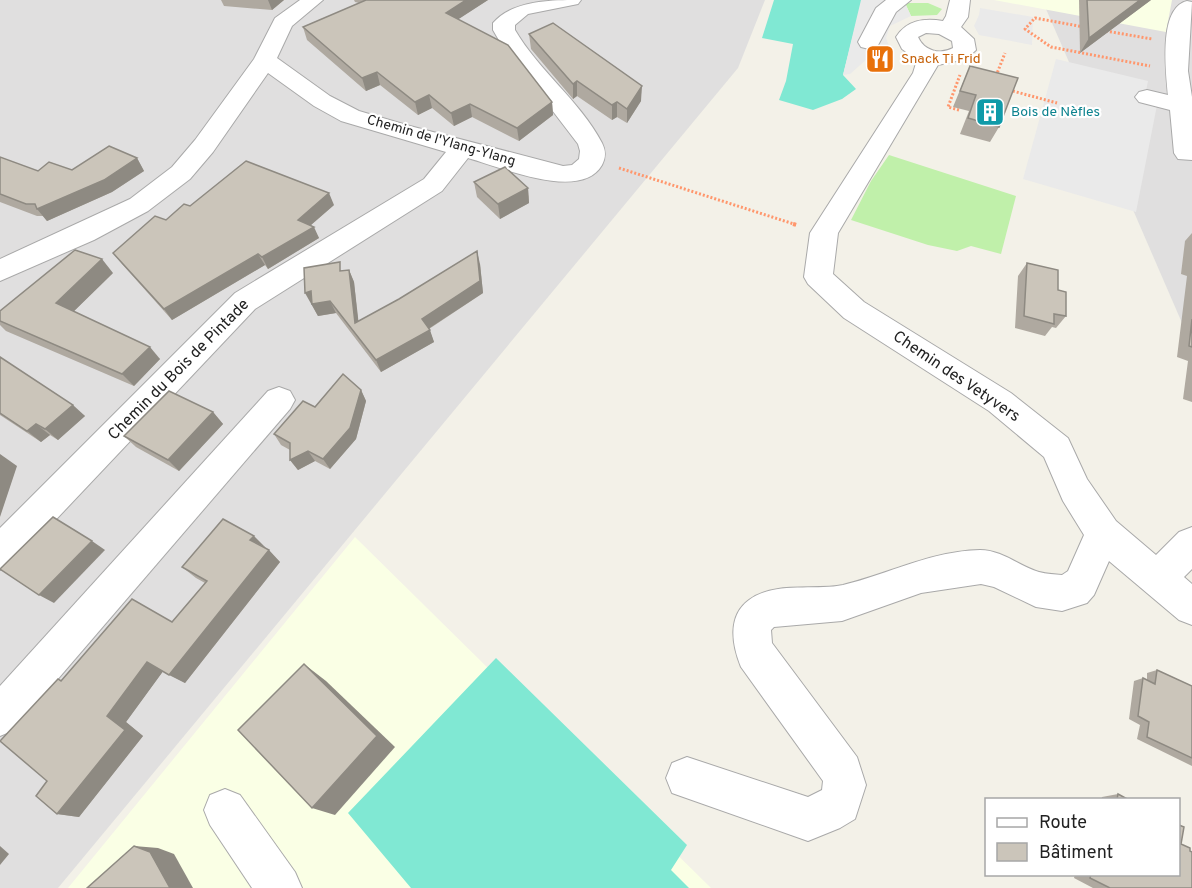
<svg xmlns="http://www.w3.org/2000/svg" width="1192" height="888" viewBox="0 0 1192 888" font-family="Overpass,sans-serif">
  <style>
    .residential { fill: #e0dfdf }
    .education { fill: #faffe5 }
    .grass { fill: #c0f0aa }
    .pitch { fill: #80e8d3 }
    .parking { fill: #eaeaea }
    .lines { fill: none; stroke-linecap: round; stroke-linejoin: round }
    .minor-casing { stroke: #a9a9a9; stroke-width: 2 }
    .path-far1 { stroke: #ff976d; stroke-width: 3; stroke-dasharray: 2 2; stroke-linecap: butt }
    .path { stroke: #ff976d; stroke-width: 4; stroke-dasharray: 3 3; stroke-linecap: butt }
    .minor { fill: #fff; fill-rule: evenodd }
    .wall { fill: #afa9a0 }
    .shaded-wall { fill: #8e8a82 }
    .building { fill: #cbc5ba; stroke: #8e8a82; stroke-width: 1.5 }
    .labels { text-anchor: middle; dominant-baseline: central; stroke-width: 4.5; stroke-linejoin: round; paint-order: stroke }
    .far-food-label { font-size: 14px; fill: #c56008; stroke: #fff; text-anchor: start }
    .far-culture-label { font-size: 14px; fill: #0d838f; stroke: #fff; text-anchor: start }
    .far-street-label { font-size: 14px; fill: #222; stroke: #fff }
    .street-label { font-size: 16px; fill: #222; stroke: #fff }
  </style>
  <rect width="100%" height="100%" fill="#f3f1e8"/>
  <g class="residential">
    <polygon points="0,0 765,0 738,68 58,888 0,888"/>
    <polygon points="1047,0 1192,0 1192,346 1046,9"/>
  </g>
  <g class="education">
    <polygon points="994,0 1172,0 1166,32"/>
    <polygon points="355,537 711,888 68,888"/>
  </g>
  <g class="grass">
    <polygon points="905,3 928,3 942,9 937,15 911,16"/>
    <polygon points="889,155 1016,196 1001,254 971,246 957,251 928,245 851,220 871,181"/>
  </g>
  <g class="pitch">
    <polygon points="774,0 862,0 843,75 856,89 842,99 813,110 779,100 786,81 793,44 762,38"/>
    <polygon points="496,658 687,845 671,870 689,888 411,888 348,813"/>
  </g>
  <g class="parking">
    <polygon points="861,0 897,0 905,3 911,16 890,26 886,38 889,46 877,50 850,74 843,75"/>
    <polygon points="980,8 1033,17 1032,45 979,35 974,26 979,15"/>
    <polygon points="1056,59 1148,81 1146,91 1159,95 1136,212 1023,179"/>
  </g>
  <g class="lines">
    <g class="minor-casing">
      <g id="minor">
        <path d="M300 0H323L292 26 277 58 330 96 359 111 410 126 563 166 572 165 579 159 580 151 578 144 500 42 493 30V23C513 0 551 0 581 0L578 4 528 14 515 25V30C539 71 580 101 602 143 606 151 606 157 602 165 581 202 500 167 468 158L442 191 255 309 13 565 0 570V528L235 293 424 179 446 152 341 121 314 106 268 73 213 152 190 179 148 211 94 240 0 281V259L130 199 172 167 195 140 254 59 275 18Z"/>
        <polygon points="886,0 911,0 896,12 877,47 869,49 861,47 858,42 876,8"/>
        <path d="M950 0H970L968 17 961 27 974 39 976 50 966 59 938 65 838 233 833 274 864 302 1011 393 1068 438 1087 479 1116 521 1156 555 1179 532 1192 527V569L1184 577 1192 584V625L1179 620 1109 561 1094 595 1087 603 1062 611 1036 607 994 587 981 584 921 593 842 621 774 627 771 630 772 643 857 757 866 785 855 819 840 828 808 841 672 793 666 778 672 763 687 757 808 797 822 790 823 781 741 667C732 645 727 616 749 600 774 581 814 591 843 585 889 574 931 551 980 550 1002 550 1019 566 1039 572 1046 574 1055 574 1062 575L1068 571 1084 535 1063 501 1044 457 989 411 844 318 808 284 804 277 810 233 913 73 917 60 902 49 896 37C907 20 924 18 943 21L946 16ZM926 33 939 34 952 41 953 48C940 55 924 51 918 37Z"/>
        <path d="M1187 1 1192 2 1188 71 1192 97V160L1178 159 1174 153 1170 110 1139 102 1135 97 1139 92 1147 90 1168 95C1166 71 1158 8 1187 1Z"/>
        <polygon points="279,387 290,391 295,400 290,409 14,730 0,736 0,686 268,391"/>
        <polygon points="225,789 240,795 295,872 302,888 252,888 210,825 204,810 210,795"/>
      </g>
    </g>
    <g class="path-far1">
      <polyline points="1084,27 1035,18 1025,29 1051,47 1150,66"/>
      <polyline points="1106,31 1152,39"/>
      <polyline points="996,76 1005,53"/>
      <polyline points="1009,90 1057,103"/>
      <polyline points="959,110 948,107 960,75"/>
      <polyline points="619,168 797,225"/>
    </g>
    <polyline class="path" points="793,224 797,225"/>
    <use href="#minor" class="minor"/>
  </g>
  <g class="wall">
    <polygon points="221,0 284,0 272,10 224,6"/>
    <polygon points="354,0 488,0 458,19 552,102 553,115 519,141 472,117 454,126 432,108 418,115 380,85 366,91 307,40 303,27 359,3 355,2"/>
    <polygon points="1079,0 1151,0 1080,53"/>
    <polygon points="529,34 641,101 627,123 617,117 612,120 577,96 573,99 531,49"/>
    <polygon points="970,66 999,127 990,142 960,134 969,111 953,107"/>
    <polygon points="0,157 38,171 72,170 137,158 144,171 112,192 47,221 43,216 37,216 0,202"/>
    <polygon points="474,182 528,188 529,203 500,219 477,197"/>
    <polygon points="334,205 311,225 319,238 268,269 265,265 172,320 122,264 113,253 166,220"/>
    <polygon points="1192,233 1192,402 1183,399 1188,361 1177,357 1187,276 1181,274 1185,241"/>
    <polygon points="1027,263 1058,290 1066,316 1056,328 1052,327 1045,336 1015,328 1018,276"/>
    <polygon points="480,264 483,293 429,329 434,342 381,372 336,313 318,316 312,305 311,305 343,271 349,270 354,282 358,321"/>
    <polygon points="113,273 74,311 160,359 134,386 6,331 0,325 0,311"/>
    <polygon points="0,357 85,416 58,440 50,435 41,442 0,415"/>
    <polygon points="361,390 366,401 356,439 330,469 315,461 298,470 290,460 290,450 281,445 274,434 315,407"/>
    <polygon points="213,412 223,424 179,471 136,447 124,436"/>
    <polygon points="266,548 280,562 185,683 163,671 126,722 143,736 79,817 57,814 47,781 58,679 62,680 172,622 205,583 196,578 182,567"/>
    <polygon points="1157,670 1192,686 1192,766 1137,739 1140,725 1129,719 1134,681 1143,678 1147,680 1147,673"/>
    <polygon points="1118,794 1129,800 1101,800 1102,797"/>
    <polygon points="1181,844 1190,851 1192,888 1093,888 1074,878 1075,874 1179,874"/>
  </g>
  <g class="shaded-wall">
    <polygon points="268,0 284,0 272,10"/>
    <polygon points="466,0 488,0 448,26 446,13"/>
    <polygon points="1140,0 1151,0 1080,53 1089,38"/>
    <polygon points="377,72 380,85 366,91 362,78"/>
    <polygon points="577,81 577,96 573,99 573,84"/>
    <polygon points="642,86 641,101 627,123 627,109"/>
    <polygon points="429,95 432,108 418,115 415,102"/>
    <polygon points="552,102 553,115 519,141 517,128"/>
    <polygon points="617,102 617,117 612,120 612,105"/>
    <polygon points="470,104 472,117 454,126 451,113"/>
    <polygon points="137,158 144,171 112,192 47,221 37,209"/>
    <polygon points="528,188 529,203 500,219 498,204"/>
    <polygon points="329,193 334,205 304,231 298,220"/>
    <polygon points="314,227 319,238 268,269 262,257"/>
    <polygon points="477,251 480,264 483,293 425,331 422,319"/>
    <polygon points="258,254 265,265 172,320 164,309"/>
    <polygon points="102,259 113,273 69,316 56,303"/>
    <polygon points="349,270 354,282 360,335 355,323"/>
    <polygon points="311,291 330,301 336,313 318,316 305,293"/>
    <polygon points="430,330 434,342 381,372 376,360"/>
    <polygon points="150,347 160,359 134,386 122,374"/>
    <polygon points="361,390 366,401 356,439 330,469 323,459"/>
    <polygon points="73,405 85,416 58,440 45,429"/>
    <polygon points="213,412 223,424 179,471 168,460"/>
    <polygon points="36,424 50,435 41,442 27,431"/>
    <polygon points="308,451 315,461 298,470 290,460"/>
    <polygon points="0,454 17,466 0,517"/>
    <polygon points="254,536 266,548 250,540"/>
    <polygon points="92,541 105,550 54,603 39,595"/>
    <polygon points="269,550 280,562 185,683 169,675"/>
    <polygon points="147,662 164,670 126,722 143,736 79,817 57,814 107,716"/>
    <polygon points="304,664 326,681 395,747 335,815 312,808"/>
    <polygon points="0,846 9,854 0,865"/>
    <polygon points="134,846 158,848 174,854 193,888 170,888"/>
  </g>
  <g class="building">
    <polygon points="366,0 466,0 446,13 508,45 552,102 517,128 470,104 451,113 429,95 415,102 377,72 362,78 303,27"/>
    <polygon points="1087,0 1140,0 1089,38"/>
    <polygon points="553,23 642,86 627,109 617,102 612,105 577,81 573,84 529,34"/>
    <polygon points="970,66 1018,78 999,127 968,118 976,95 960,91"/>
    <polygon points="109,146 137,158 104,180 37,209 35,204 26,204 0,194 0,157 38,171 49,162 72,170"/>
    <polygon points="246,161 329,193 298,220 314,227 262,257 258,254 164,309 113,253 155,216 166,220 184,204 190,206"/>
    <polygon points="505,167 528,188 498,204 474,182"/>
    <polygon points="75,250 102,259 56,303 150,347 122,374 0,321 0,311"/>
    <polygon points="477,251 480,281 422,319 430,330 376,360 330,301 312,304 311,291 305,293 304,268 340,262 340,271 349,270 355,323 399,299"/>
    <polygon points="1027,263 1058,270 1058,290 1066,292 1066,316 1054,314 1054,324 1024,316"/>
    <polygon points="1192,319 1192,347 1189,346"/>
    <polygon points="0,357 73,405 45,429 36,424 27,431 0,413"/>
    <polygon points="343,374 361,390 350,428 323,459 308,451 290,460 290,443 274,434 303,401 315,407"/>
    <polygon points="169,391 213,412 168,460 124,436"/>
    <polygon points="53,517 92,541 39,595 0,569"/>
    <polygon points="223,519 254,536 250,540 269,550 169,675 147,662 107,716 125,730 57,814 36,796 47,781 0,741 58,679 61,681 132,599 172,622 207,581 182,567"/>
    <polygon points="304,664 377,736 312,808 238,730"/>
    <polygon points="1157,670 1192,686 1192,758 1147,737 1149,722 1138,716 1143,678 1155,684"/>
    <polygon points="1118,794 1129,800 1117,800"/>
    <polygon points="1179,825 1184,827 1181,844 1190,848 1190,851 1192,852 1192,888 1110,888 1090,878 1091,874 1179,874"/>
    <polygon points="134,846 150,852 170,888 87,888"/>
  </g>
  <defs>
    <g id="restaurant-square" transform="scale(1.5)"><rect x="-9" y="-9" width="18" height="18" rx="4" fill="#e8710a" stroke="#fff"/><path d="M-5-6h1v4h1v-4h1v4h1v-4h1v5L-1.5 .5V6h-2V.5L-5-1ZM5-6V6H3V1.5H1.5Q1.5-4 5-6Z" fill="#fff"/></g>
    <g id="building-square" transform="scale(1.5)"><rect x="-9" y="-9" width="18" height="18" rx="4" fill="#0f9aa8" stroke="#fff"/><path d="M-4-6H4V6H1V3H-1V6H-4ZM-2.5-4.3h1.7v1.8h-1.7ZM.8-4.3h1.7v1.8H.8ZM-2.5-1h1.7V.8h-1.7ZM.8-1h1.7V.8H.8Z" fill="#fff"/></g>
  </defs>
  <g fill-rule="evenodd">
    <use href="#restaurant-square" x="880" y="59"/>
    <use href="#building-square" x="990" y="112"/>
  </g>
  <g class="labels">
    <g class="far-food-label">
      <text x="901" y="59">Snack Ti Frid</text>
    </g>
    <g class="far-culture-label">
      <text x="1011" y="112">Bois de Nèfles</text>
    </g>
    <g class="far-street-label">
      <text transform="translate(441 141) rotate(16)">Chemin de l'Ylang-Ylang</text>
    </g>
    <g class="street-label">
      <text transform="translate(179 370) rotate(-45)">Chemin du Bois de Pintade</text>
      <text transform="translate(956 377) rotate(34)">Chemin des Vetyvers</text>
    </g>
  </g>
  <rect x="985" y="798" width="195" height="78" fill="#ffffff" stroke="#a7a7a7" stroke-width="1.5"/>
  <rect x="997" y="818" width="30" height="9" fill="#ffffff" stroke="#a7a7a7" stroke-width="1.5"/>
  <text x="1039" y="828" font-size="18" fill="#222222">Route</text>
  <rect x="997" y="843" width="30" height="18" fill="#cbc5ba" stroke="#a7a7a7" stroke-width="1.5"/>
  <text x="1039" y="858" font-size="18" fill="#222222">Bâtiment</text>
</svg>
